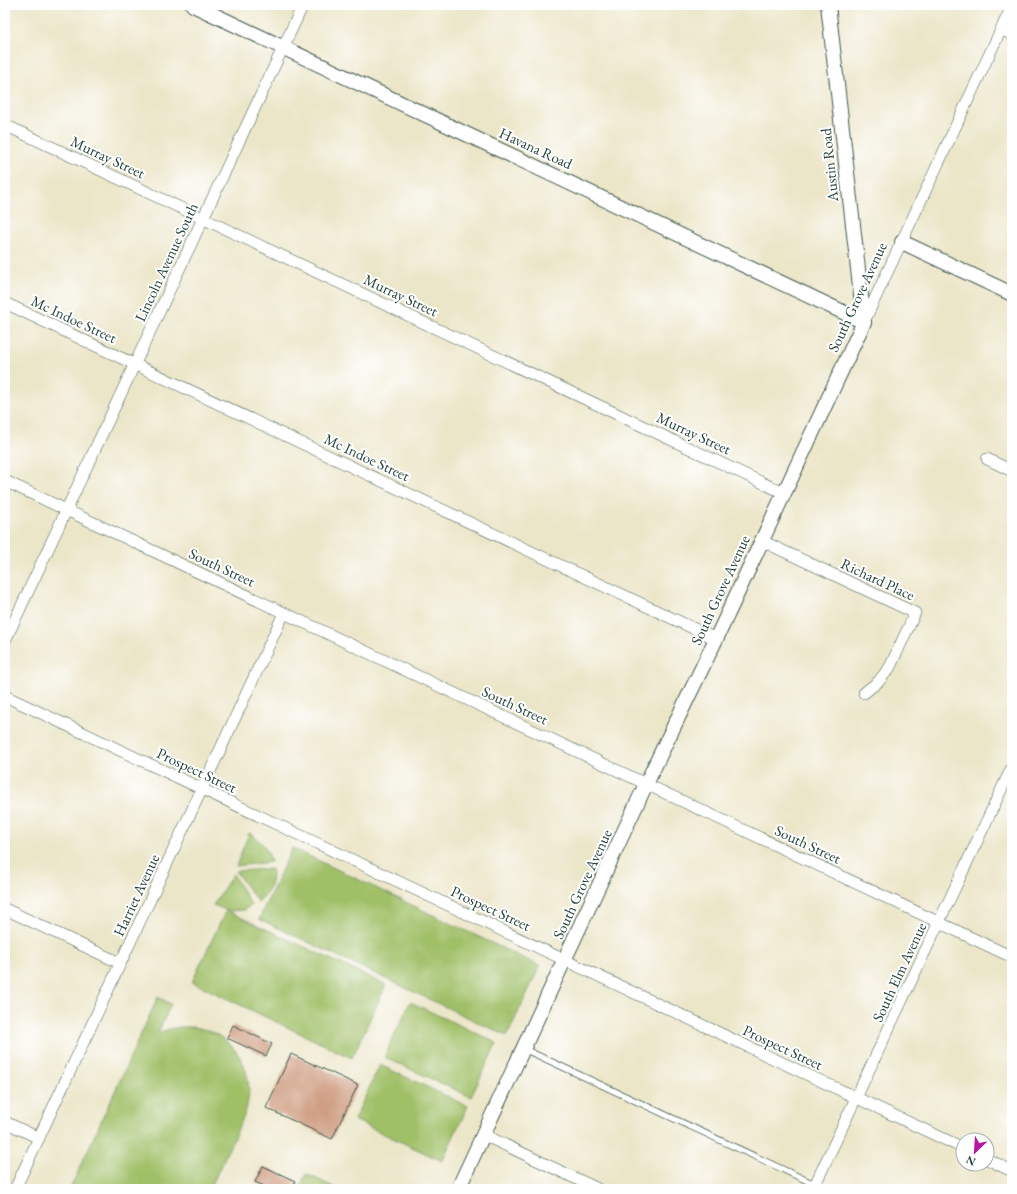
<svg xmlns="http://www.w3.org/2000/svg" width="1017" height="1194" viewBox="0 0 1017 1194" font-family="'EB Garamond',serif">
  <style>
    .green { fill: #a0c068; stroke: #607e4e }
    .building { fill: #cf9d81 }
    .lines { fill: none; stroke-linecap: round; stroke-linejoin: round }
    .service-casing { stroke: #3e564a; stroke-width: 7 }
    .minor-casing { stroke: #3e564a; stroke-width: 12 }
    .tertiary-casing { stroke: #3e564a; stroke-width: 16 }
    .service { stroke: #fff; stroke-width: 5.5 }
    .minor { stroke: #fff; stroke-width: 11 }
    .tertiary { stroke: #fff; stroke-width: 14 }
    .labels { text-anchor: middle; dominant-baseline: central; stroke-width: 4; stroke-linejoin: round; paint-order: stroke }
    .street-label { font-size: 15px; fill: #1f3d34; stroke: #fff }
  </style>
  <rect width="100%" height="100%" fill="#fff"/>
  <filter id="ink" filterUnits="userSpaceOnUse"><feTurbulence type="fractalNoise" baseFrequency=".025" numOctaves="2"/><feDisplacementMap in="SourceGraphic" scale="8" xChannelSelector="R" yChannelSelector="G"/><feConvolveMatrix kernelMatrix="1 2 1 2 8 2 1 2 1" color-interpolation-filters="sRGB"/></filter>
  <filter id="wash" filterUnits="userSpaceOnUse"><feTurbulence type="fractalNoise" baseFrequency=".012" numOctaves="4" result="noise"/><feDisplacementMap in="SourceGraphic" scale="16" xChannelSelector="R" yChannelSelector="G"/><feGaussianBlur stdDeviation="0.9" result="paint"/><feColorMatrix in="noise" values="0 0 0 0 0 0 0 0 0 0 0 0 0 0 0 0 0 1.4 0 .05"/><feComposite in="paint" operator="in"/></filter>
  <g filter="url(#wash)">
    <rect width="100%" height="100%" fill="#ece6c9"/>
    <g class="green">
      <path d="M249 833C262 842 267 847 271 862L236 866Z"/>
      <polygon points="292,848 540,966 507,1036 259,919"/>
      <path d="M272 869C272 886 270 890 258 902L235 871Z"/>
      <polygon points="233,874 251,905 244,910 227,911 386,985 352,1058 192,982 226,910 213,905"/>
      <path d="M158 997 171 1004 158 1033C213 1009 265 1059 244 1116L210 1189H70Z"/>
      <polygon points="410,1002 497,1043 471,1097 384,1057"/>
      <polygon points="380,1065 468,1106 442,1161 354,1120"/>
      <polygon points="306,1174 338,1189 299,1189"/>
    </g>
    <g id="blocks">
      <g class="building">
        <polygon points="233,1025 272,1044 266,1056 227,1038"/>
        <polygon points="291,1054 358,1085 332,1139 266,1108"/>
        <polygon points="263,1166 295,1181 291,1189 271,1189 255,1182"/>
      </g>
    </g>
  </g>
  <g filter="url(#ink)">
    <use href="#blocks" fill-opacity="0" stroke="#3e564a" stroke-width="1"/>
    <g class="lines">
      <g class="service-casing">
        <polyline id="service" points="524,1049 825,1189"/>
      </g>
      <g class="minor-casing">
        <g id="minor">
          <polyline points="1001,29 1012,35"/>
          <polyline points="5,125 784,493"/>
          <polyline points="5,303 716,639"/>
          <polyline points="864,322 1012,6"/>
          <polyline points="987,459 1012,471"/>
          <polyline points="5,481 1012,957"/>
          <polyline points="762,541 915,613 890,667 879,681 864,693"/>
          <polyline points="5,641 303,5"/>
          <polyline points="5,696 963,1148"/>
          <polyline points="5,909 120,963"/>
          <polyline points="5,1122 39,1138"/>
          <polyline points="484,1135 598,1189"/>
          <polyline points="987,1159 1012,1171"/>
          <polyline points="15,1189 284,613"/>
          <polyline points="813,1189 1012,767"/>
        </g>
      </g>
      <g class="tertiary-casing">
        <g id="tertiary">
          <polyline points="193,5 864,322"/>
          <polyline points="828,5 864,322"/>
          <polyline points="902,242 1012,294"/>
          <polyline points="458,1189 646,784 716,639 864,322"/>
        </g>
      </g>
      <use href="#service" class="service"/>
      <use href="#minor" class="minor"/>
      <use href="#tertiary" class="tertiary"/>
    </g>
  </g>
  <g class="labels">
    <g class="street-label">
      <text transform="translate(536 148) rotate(25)">Havana Road</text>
      <text transform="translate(108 157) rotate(25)">Murray Street</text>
      <text transform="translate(829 165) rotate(-96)">Austin Road</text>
      <text transform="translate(166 262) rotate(-65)">Lincoln Avenue South</text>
      <text transform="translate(401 295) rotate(25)">Murray Street</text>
      <text transform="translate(857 297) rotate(-65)">South Grove Avenue</text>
      <text transform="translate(74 319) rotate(25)">Mc Indoe Street</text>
      <text transform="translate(694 433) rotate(25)">Murray Street</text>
      <text transform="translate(367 457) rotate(25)">Mc Indoe Street</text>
      <text transform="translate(222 567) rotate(25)">South Street</text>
      <text transform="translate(878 579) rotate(25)">Richard Place</text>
      <text transform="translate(720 590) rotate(-65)">South Grove Avenue</text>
      <text transform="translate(515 705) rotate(25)">South Street</text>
      <text transform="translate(197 770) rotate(25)">Prospect Street</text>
      <text transform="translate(808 844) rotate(25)">South Street</text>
      <text transform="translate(582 884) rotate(-65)">South Grove Avenue</text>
      <text transform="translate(136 895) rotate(-65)">Harriet Avenue</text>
      <text transform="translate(491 908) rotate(25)">Prospect Street</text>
      <text transform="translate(899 972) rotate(-65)">South Elm Avenue</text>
      <text transform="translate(783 1047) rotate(25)">Prospect Street</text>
    </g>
  </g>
  <rect width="1017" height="1194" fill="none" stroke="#fff" stroke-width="20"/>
  <g transform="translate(975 1152) rotate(205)"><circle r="19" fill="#ffffff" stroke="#a5b1ae"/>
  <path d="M0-3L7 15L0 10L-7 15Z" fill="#b5179e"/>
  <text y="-6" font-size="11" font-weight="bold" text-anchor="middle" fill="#1f3d34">N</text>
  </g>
</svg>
